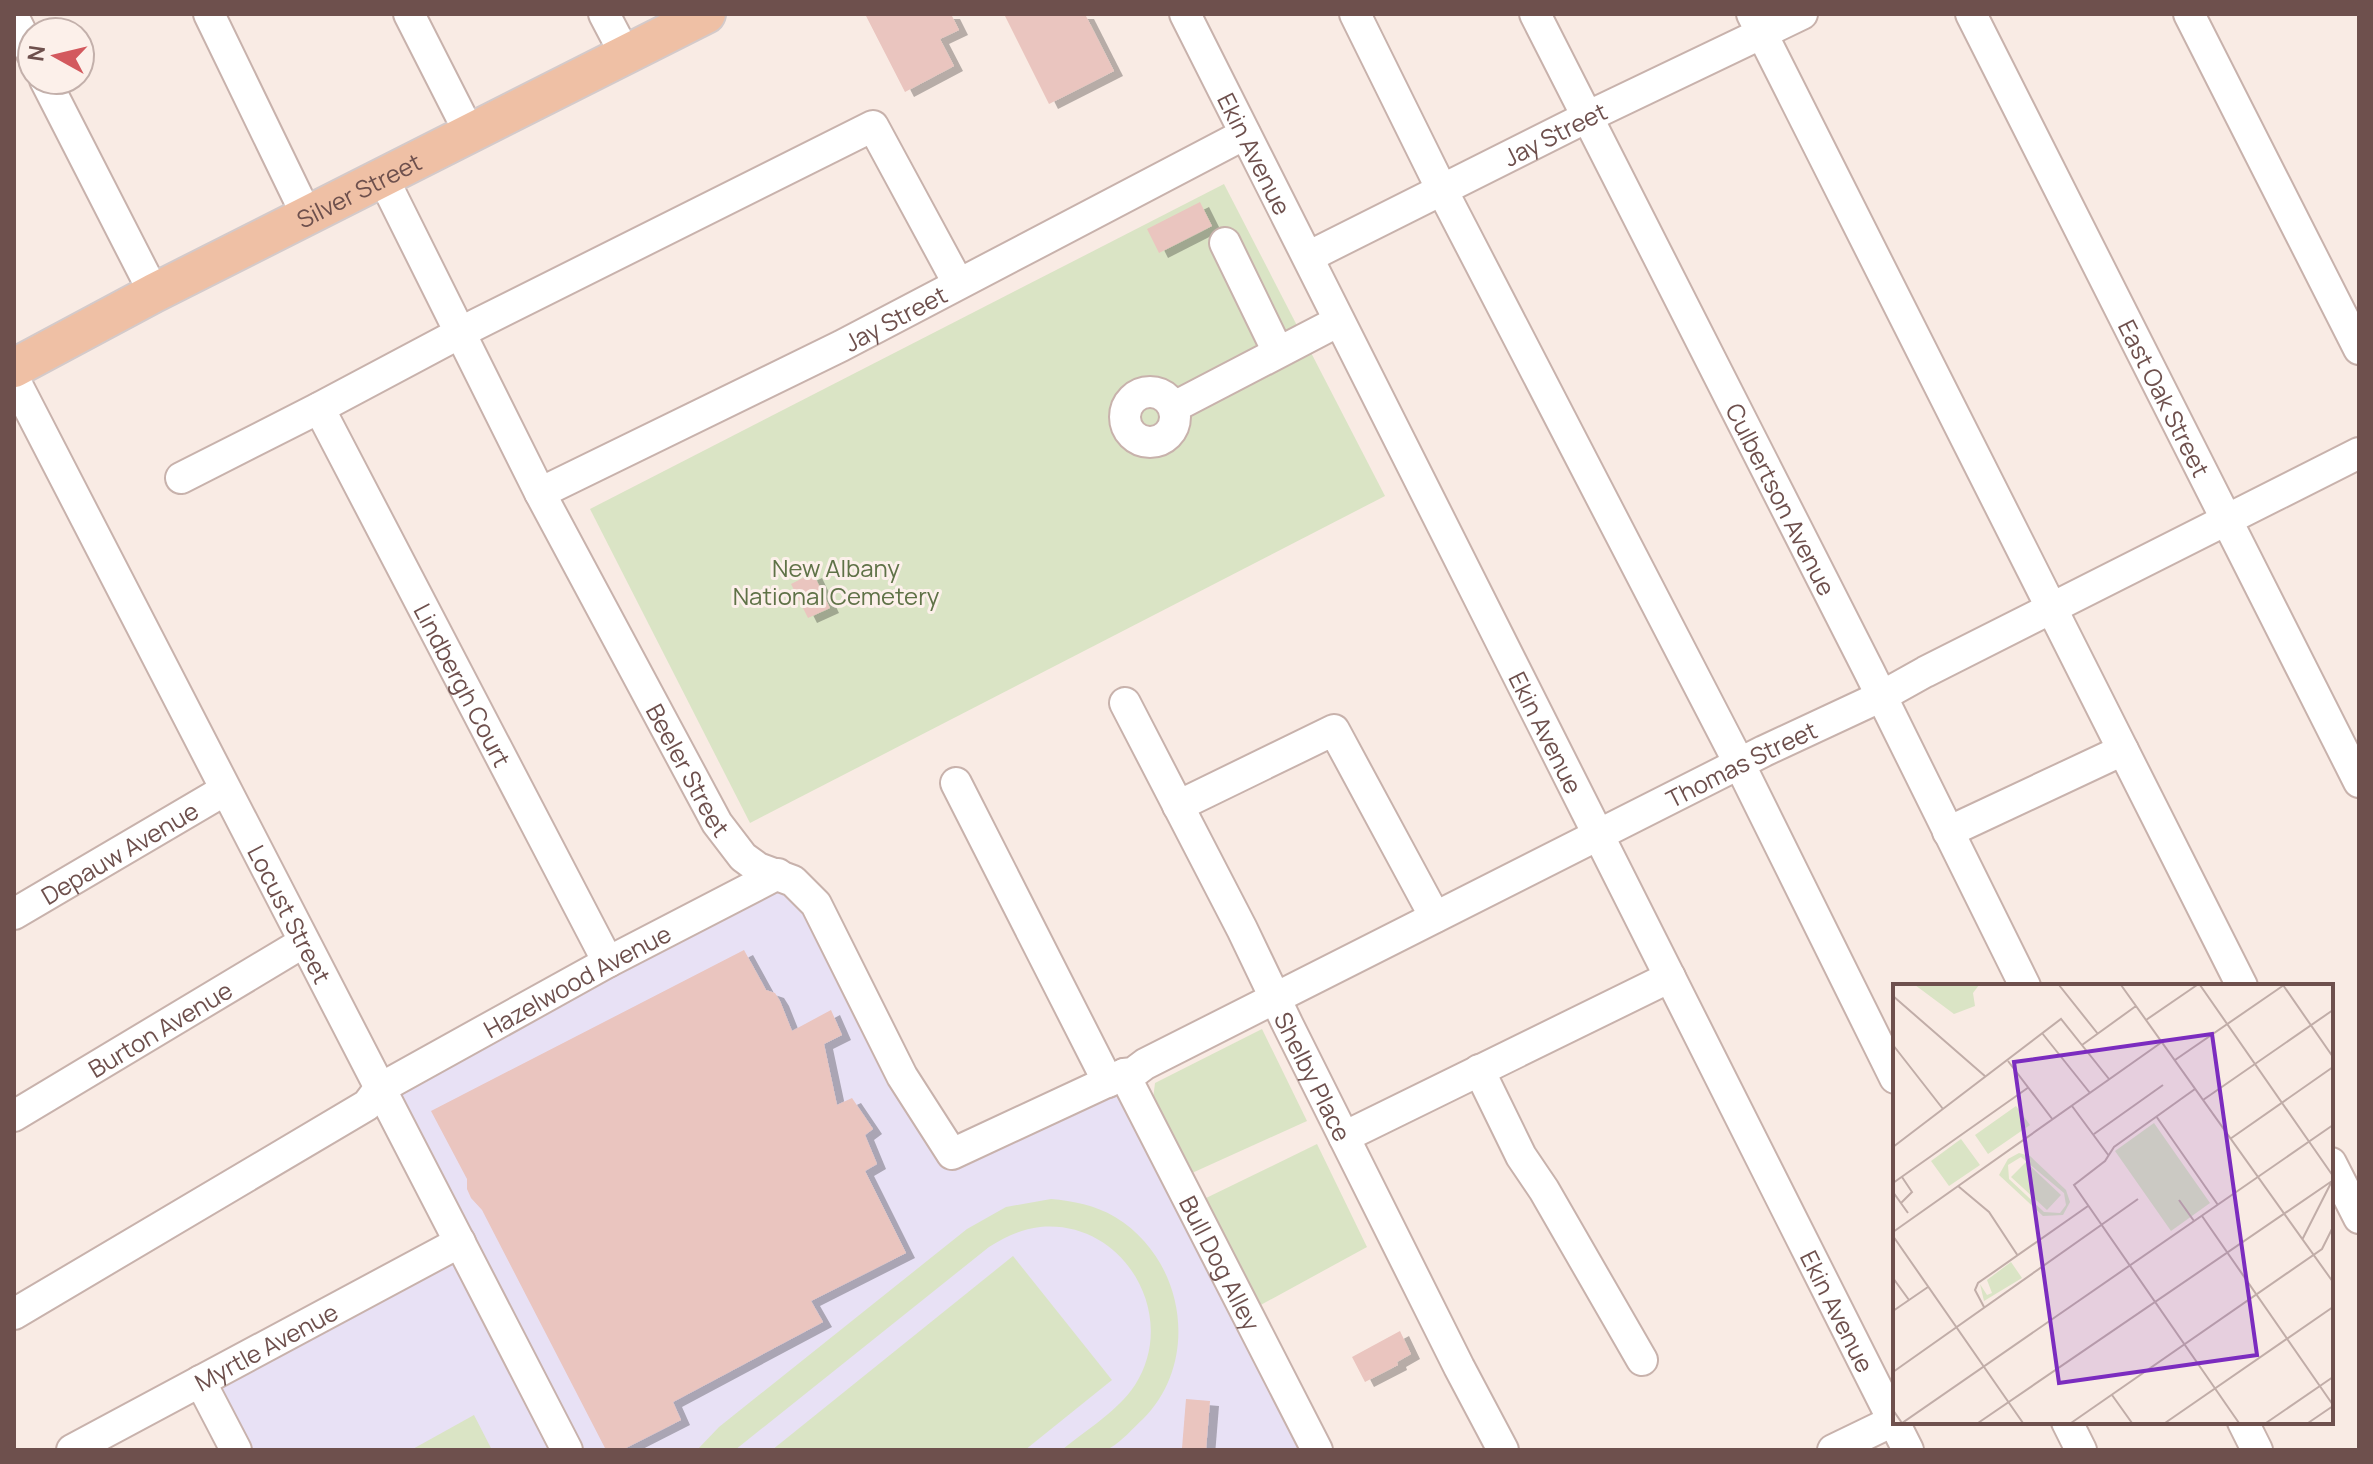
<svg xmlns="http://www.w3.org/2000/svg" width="2373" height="1464" viewBox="0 0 2373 1464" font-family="Manrope,sans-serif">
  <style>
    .education { fill: #e8e1f5 }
    .green { fill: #dae4c5 }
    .building { fill: #eac5bf; filter: url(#shadow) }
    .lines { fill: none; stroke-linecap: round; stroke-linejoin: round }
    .minor-casing { stroke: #c8b2ac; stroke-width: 34 }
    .major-casing { stroke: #d4caca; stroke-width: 42 }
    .minor { stroke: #fff; stroke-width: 30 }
    .major { stroke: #efc0a5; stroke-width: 38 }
    .labels { text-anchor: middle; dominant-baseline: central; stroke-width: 6; stroke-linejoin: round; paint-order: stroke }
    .street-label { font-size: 24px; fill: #6e504d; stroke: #fcf0ea }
    .park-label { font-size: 24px; fill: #5f7247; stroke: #fcf0ea }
    .inset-road { fill: none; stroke: #c1ada8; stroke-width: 2 }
    .view { fill: #7b2cbf; fill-opacity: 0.15; stroke: #7b2cbf; stroke-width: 4 }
    .inset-edge { fill: none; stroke: #6e504d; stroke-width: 4 }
  </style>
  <defs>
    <filter id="shadow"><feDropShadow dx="9" dy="5" stdDeviation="0" flood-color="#0004"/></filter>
  </defs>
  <rect width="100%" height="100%" fill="#f9ebe4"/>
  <polygon class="education" points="778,874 952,1154 1124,1074 1316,1450 236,1450 200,1381 460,1242 379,1089"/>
  <g class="green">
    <polygon points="1224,184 1385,496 750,823 590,509"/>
    <polygon points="1262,1029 1307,1121 1192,1173 1153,1099 1155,1083"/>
    <polygon points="1317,1144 1367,1247 1257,1307 1204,1199"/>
    <path d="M1051 1199C1073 1201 1095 1205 1115 1217 1185 1259 1201 1361 1143 1419 1133 1428 1117 1447 1105 1450 1092 1453 1074 1450 1062 1450 1086 1430 1118 1411 1135 1385 1180 1315 1123 1219 1040 1227 1021 1229 1005 1237 989 1247L735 1450H697L719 1427 967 1229 1006 1207Z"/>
    <polygon points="1013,1256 1112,1380 1025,1450 772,1450"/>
    <polygon points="474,1415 492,1450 411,1450"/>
  </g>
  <g class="building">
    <polygon points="865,14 951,14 959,30 940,39 954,66 905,92"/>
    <polygon points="1004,14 1085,14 1114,71 1049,104"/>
    <polygon points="1200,202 1212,226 1159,253 1147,229"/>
    <polygon points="813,573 830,608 808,618 791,584"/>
    <polygon points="744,950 766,990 775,993 780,1001 792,1031 831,1010 842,1035 824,1044 837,1105 852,1098 873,1129 865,1135 877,1164 865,1171 906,1253 811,1301 823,1322 673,1402 681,1420 622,1450 606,1450 482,1210 471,1198 467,1189 467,1179 431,1111"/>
    <polygon points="1400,1331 1411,1354 1397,1362 1398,1365 1365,1382 1352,1357"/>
    <polygon points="1186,1399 1210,1401 1206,1450 1182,1448"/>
  </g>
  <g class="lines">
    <g class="minor-casing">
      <g id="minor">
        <polyline points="209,14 307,216"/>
        <polyline points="409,14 469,132"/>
        <polyline points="604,14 625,54"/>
        <path id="s1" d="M1185 14 1908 1450"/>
        <polyline points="1355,14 1442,190 1739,763 1895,1078"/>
        <path id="s2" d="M1535 14 1869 671 2025 986"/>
        <polyline points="1752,14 2242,986"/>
        <path id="s3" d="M1971 14 2359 782"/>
        <polyline points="2189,14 2359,349"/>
        <polyline points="14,18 32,54"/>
        <polyline points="45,80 154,293"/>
        <path id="s4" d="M383 178 540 493 717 823 743 857 758 868 793 881 816 904 902 1076 952 1154 1124 1074 1133 1073 1145 1064 1764 751 1882 696 1925 672 2359 453"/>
        <polyline points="1225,243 1278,352"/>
        <path id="s5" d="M1308 257 1587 117 1802 14"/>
        <path id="s6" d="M14 379 567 1450"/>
        <circle cx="1150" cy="417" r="25"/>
        <polyline points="1174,407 1339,321"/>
        <path id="s7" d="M319 408 608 962"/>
        <polyline points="181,478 319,408 475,325 873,126 958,283"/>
        <path id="s8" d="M540 493 841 346 1245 134"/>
        <path id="s9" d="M1125 703 1242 929 1288 1025 1459 1367 1503 1450"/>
        <polyline points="956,783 1108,1082"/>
        <polyline points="1178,806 1334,730 1435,917"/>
        <polyline points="1948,832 2123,750"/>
        <path id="s10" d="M14 914 225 790"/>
        <polyline points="1479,1070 1521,1156 1544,1190 1642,1360"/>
        <path id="s11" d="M1124 1074 1317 1450"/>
        <path id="s12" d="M14 1116 304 942"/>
        <polyline points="1344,1137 1670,977"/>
        <polyline points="2331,1163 2359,1218"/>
        <path id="s13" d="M14 1314 367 1105 379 1089 608 962 778 874"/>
        <polyline points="200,1381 236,1450"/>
        <polyline points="2067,1422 2081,1450"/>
        <polyline points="2243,1422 2257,1450"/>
        <path id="s14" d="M72 1450 460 1242"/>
        <polyline points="1833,1450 1893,1421"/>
      </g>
    </g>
    <g class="major-casing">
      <g id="major">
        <path id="s15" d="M14 368 154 293 706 14"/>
      </g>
    </g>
    <use href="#minor" class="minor"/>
    <use href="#major" class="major"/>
  </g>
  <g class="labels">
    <g class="street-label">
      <text stroke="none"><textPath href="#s5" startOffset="276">Jay Street</textPath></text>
      <text stroke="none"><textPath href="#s1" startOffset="156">Ekin Avenue</textPath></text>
      <text stroke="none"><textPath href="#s15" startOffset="388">Silver Street</textPath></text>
      <text stroke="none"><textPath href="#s8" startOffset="396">Jay Street</textPath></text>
      <text stroke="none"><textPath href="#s3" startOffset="430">East Oak Street</textPath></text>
      <text stroke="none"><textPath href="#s2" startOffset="544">Culbertson Avenue</textPath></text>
      <text stroke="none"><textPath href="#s7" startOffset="312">Lindbergh Court</textPath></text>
      <text stroke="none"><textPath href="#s1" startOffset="804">Ekin Avenue</textPath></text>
      <text stroke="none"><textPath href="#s4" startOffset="2024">Thomas Street</textPath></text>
      <text stroke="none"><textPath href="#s4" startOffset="666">Beeler Street</textPath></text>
      <text stroke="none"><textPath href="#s10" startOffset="122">Depauw Avenue</textPath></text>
      <text stroke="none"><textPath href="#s6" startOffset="602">Locust Street</textPath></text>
      <text stroke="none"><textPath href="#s13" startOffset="656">Hazelwood Avenue</textPath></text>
      <text stroke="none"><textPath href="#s12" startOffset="170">Burton Avenue</textPath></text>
      <text stroke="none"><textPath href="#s9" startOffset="418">Shelby Place</textPath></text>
      <text stroke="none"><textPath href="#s11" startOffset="212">Bull Dog Alley</textPath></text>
      <text stroke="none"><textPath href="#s1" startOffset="1452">Ekin Avenue</textPath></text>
      <text stroke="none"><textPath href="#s14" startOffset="220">Myrtle Avenue</textPath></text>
    </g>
    <g class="park-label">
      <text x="836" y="567">New Albany<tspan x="836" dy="28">National Cemetery</tspan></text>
    </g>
  </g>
  <g transform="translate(1893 984)">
    <rect width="440" height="440" fill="#f9ebe4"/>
    <path d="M22 1H86L80 9 82 22 61 30ZM123 122 137 141 95 170 82 151ZM261 139 317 219 278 247 222 167ZM68 155 87 181 56 202 38 177ZM126 169 137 172 173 206 177 218 170 231 150 232 106 191 115 175ZM128 173 171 209 173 221 167 229 151 228 116 195 115 181ZM133 178 168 211 154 226 118 193ZM118 278 129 294 91 317 87 300 94 311 99 309 94 296Z" fill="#dae4c5" fill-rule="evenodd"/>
    <path class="inset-road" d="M166 1 205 50M228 1 440 298M307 1 440 192M390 1 440 73M0 12 93 93M253 36 304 1M149 49 197 109M0 61 50 125M189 61 243 22M282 76 391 1M115 77 160 136M302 105 221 163 212 177 181 201 346 439M310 116 440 26M179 122 216 172M263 132 325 221M201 150 270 101M337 155 440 83M0 163 168 35 216 95M0 199 136 103M65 202 96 228 125 272M0 208 15 229M286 216 301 237M8 219 19 208 9 193M309 232 440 421M0 248 269 58M0 252 130 439M409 256 440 195M0 294 16 316M91 323 82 306 85 299 195 222M0 327 35 303M0 388 245 215M219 411 239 439M0 426 9 439 440 141M85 439 439 197M178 439 429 265 440 243M272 439 440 323M373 439 440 393M415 439 440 422"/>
    <path class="view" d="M319 50 364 371 166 399 121 78Z"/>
    <rect width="440" height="440" class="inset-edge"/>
  </g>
  <rect width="2373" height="1464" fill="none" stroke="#6e504d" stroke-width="32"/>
  <g transform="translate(56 56) rotate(278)"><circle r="38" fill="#fcf0ea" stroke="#c3b0ab" stroke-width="2"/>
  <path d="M0-6L14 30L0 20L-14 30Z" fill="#d3595e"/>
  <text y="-12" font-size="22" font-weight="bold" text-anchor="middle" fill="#6e504d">N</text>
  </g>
</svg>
